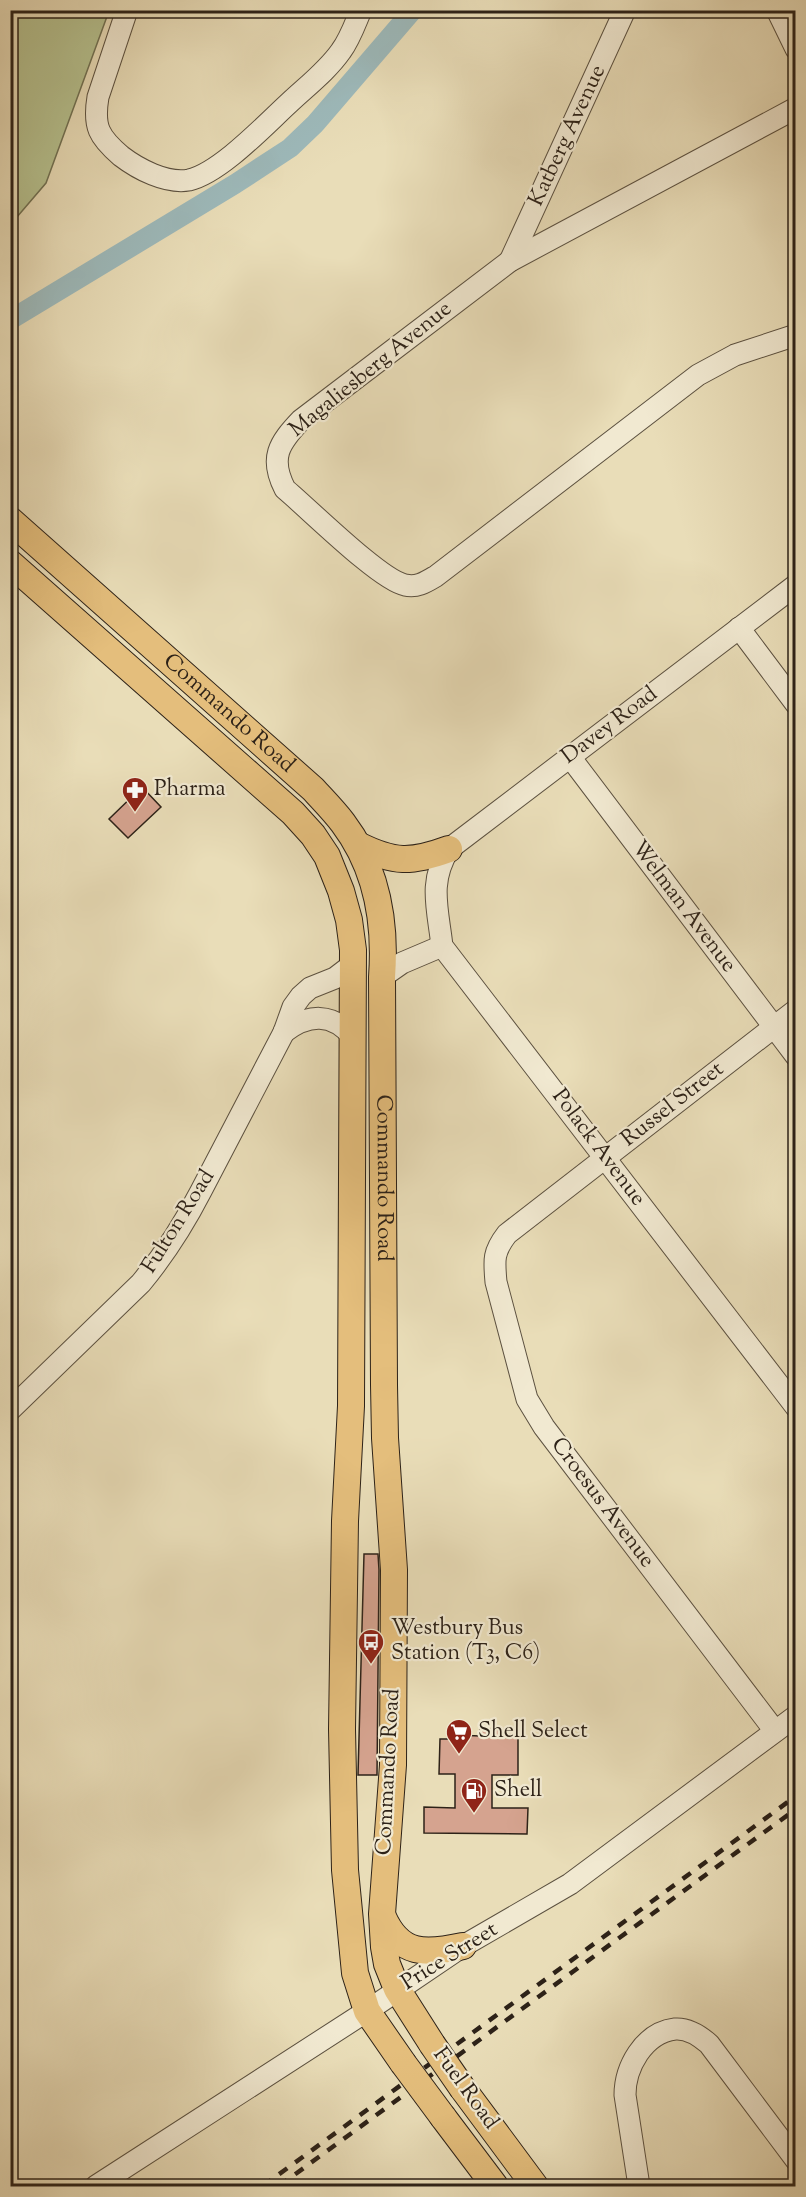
<svg xmlns="http://www.w3.org/2000/svg" width="806" height="2197" viewBox="0 0 806 2197" font-family="'Sorts Mill Goudy',serif">
  <style>
    .green { fill: #b6c18f; stroke: #727254; stroke-width: 1.5 }
    .lines { fill: none; stroke-linecap: round; stroke-linejoin: round }
    .canal { stroke: #9db9ba; stroke-width: 20 }
    .building { fill: #d5a38f; stroke: #2d2218; stroke-width: 1.5 }
    .minor-casing { stroke: #5c5140; stroke-width: 23 }
    .major-casing { stroke: #2d2218; stroke-width: 28 }
    .minor { stroke: #f1e9d1; stroke-width: 21 }
    .major { stroke: #e4be7c; stroke-width: 26 }
    .rail { stroke: #2d2218; stroke-width: 4.5; stroke-dasharray: 10 10; stroke-linecap: butt }
    .major-bridge-casing { stroke: #2d2218; stroke-width: 28; stroke-linecap: butt }
    .major-bridge { stroke: #e4be7c; stroke-width: 26 }
    .labels { text-anchor: middle; dominant-baseline: central; stroke-width: 4.5; stroke-linejoin: round; paint-order: stroke }
    .street-label { font-size: 22px; fill: #2d2218; stroke: #f1e9d1 }
    .poi-label { font-size: 22px; fill: #2d2218; stroke: #f1e9d1; text-anchor: start }
  </style>
  <rect width="100%" height="100%" fill="#e9ddb8"/>
  <filter id="stains"><feTurbulence type="fractalNoise" baseFrequency=".00333" numOctaves="4"/><feColorMatrix values="0 0 0 0 .2 0 0 0 0 .09 0 0 0 0 .02 0 0 0 .5 -.17"/></filter>
  <radialGradient id="worn" r=".72"><stop offset=".6" stop-color="#630" stop-opacity="0"/><stop offset="1" stop-color="#630" stop-opacity=".3"/></radialGradient>
  <polygon class="green" points="11,10 109,11 46,183 11,224"/>
  <g class="lines">
    <polyline class="canal" points="10,320 235,184 290,148 315,124 413,10"/>
  </g>
  <g class="building">
    <polygon points="142,787 161,807 128,838 109,819"/>
    <polygon points="364,1554 378,1554 379,1570 377,1775 358,1775"/>
    <polygon points="480,1729 518,1730 518,1775 492,1775 492,1808 528,1808 527,1834 424,1833 424,1807 455,1808 455,1774 439,1774 440,1739 456,1739 456,1735 480,1736"/>
  </g>
  <g class="lines">
    <g class="minor-casing">
      <g id="minor">
        <path d="M127 10 98 97C93 127 99 137 121 156 138 169 166 184 189 180 220 173 265 125 289 103 307 86 327 71 341 51 350 39 355 24 361 10"/>
        <polyline points="777,10 796,49"/>
        <path d="M796 108 510 261 301 420C279 443 269 458 285 489 309 509 380 580 405 585 417 588 426 582 436 576L698 375 735 355 796 335"/>
        <polyline points="510,261 625,10"/>
        <path d="M796 585 449 849C428 882 438 909 442 946L796 1407"/>
        <polyline points="739,628 796,704"/>
        <polyline points="570,757 796,1056"/>
        <polyline points="382,977 402,963 442,946"/>
        <path d="M284 1032C308 1014 332 1012 353 1037"/>
        <path d="M10 1410 141 1283C165 1254 184 1224 201 1191L284 1032 293 1007 301 996 310 988 335 978 352 965"/>
        <path d="M775 1731 544 1427 527 1399 496 1282C494 1260 493 1252 507 1234L796 1010"/>
        <polyline points="96,2186 367,2011 463,1946 570,1884 796,1716"/>
        <path d="M639 2186 625 2095C625 2068 643 2033 675 2029 688 2028 700 2036 709 2044L796 2160"/>
      </g>
    </g>
    <g class="major-casing">
      <g id="major">
        <path id="s1" d="M10 520 313 789C323 800 334 811 343 823 377 868 386 923 382 977L384 1385 385 1438 394 1570 393 1765 382 1914 384 1947 387 1964 397 1989 432 2044"/>
        <polyline points="10,563 293,813 313,835 327,856 341,891 349,920 353,950 351,1406 345,1521 342,1729 345,1870 355,1973 367,2011 403,2063"/>
        <path d="M358 845C394 863 411 863 449 849"/>
        <path d="M383 1917C400 1956 426 1954 463 1946"/>
        <polyline points="463,2089 535,2186"/>
        <polyline points="443,2117 495,2186"/>
      </g>
    </g>
    <use href="#minor" class="minor"/>
    <use href="#major" class="major"/>
    <g class="rail">
      <polyline points="263,2186 796,1796"/>
      <polyline points="279,2186 796,1809"/>
    </g>
    <g class="major-bridge-casing">
      <g id="major-bridge">
        <polyline points="432,2044 463,2089"/>
        <polyline points="403,2063 443,2117"/>
      </g>
    </g>
    <use href="#major-bridge" class="major-bridge"/>
  </g>
  <defs>
    <g id="pharmacy-pin" transform="scale(1.35)"><path d="M0 17L-7.5 6A9.5 9.5 0 1 1 7.5 6Z" fill="#8f2418" stroke="#f1e9d1"/><path d="M-2-6h4v4h4v4h-4v4h-4v-4h-4v-4h4Z" fill="#fff"/></g>
    <g id="bus-pin" transform="scale(1.35)"><path d="M0 17L-7.5 6A9.5 9.5 0 1 1 7.5 6Z" fill="#8f2418" stroke="#f1e9d1"/><path d="M-5-6H5V4H4V6H2V4H-2V6H-4V4H-5ZM-3.5-4V0h7V-4ZM-3.5 1.2v1.5H-2V1.2ZM2 1.2v1.5H3.5V1.2Z" fill="#fff"/></g>
    <g id="supermarket-pin" transform="scale(1.35)"><path d="M0 17L-7.5 6A9.5 9.5 0 1 1 7.5 6Z" fill="#8f2418" stroke="#f1e9d1"/><path d="M-6-5.5h2.5l.6 2H6L4.5 2H-2.5L-4.4-4H-6ZM-1.5 3.2a1.3 1.3 0 1 0 .1 0ZM3 3.2a1.3 1.3 0 1 0 .1 0Z" fill="#fff"/></g>
    <g id="fuel-pin" transform="scale(1.35)"><path d="M0 17L-7.5 6A9.5 9.5 0 1 1 7.5 6Z" fill="#8f2418" stroke="#f1e9d1"/><path d="M-5.5-6h7V0h2V4h1.3V-2.5L3-4.5l.8-.8L6-3V5H2.5V1h-1V6h-7ZM-4.2-4.7v3.2H.2V-4.7Z" fill="#fff"/></g>
  </defs>
  <g fill-rule="evenodd">
    <use href="#pharmacy-pin" x="135" y="790"/>
    <use href="#bus-pin" x="371" y="1642"/>
    <use href="#supermarket-pin" x="459" y="1732"/>
    <use href="#fuel-pin" x="474" y="1791"/>
  </g>
  <g class="labels">
    <g class="street-label">
      <text transform="translate(568 136) rotate(-65)">Katberg Avenue</text>
      <text transform="translate(371 370) rotate(-39)">Magaliesberg Avenue</text>
      <text stroke="none"><textPath href="#s1" startOffset="292">Commando Road</textPath></text>
      <text transform="translate(610 726) rotate(-37)">Davey Road</text>
      <text transform="translate(683 907) rotate(53)">Welman Avenue</text>
      <text transform="translate(673 1105) rotate(-38)">Russel Street</text>
      <text transform="translate(598 1148) rotate(53)">Polack Avenue</text>
      <text stroke="none"><textPath href="#s1" startOffset="814">Commando Road</textPath></text>
      <text transform="translate(179 1222) rotate(-58)">Fulton Road</text>
      <text transform="translate(602 1503) rotate(53)">Croesus Avenue</text>
      <text transform="translate(389 1772) rotate(-87)">Commando Road</text>
      <text transform="translate(450 1957) rotate(-32)">Price Street</text>
      <text transform="translate(465 2089) rotate(54)">Fuel Road</text>
    </g>
    <g class="poi-label">
      <text x="154" y="790">Pharma</text>
      <text x="391" y="1629">Westbury Bus<tspan x="391" dy="25">Station (T3, C6)</tspan></text>
      <text x="478" y="1732">Shell Select</text>
      <text x="494" y="1791">Shell</text>
    </g>
  </g>
  <rect width="806" height="2197" fill="none" stroke="#e9ddb8" stroke-width="36"/>
  <rect x="12" y="12" width="782" height="2173" fill="none" stroke="#2d2218" stroke-width="3"/>
  <rect x="18" y="18" width="770" height="2161" fill="none" stroke="#2d2218" stroke-width="1.5"/>
  <rect width="100%" height="100%" filter="url(#stains)"/>
  <rect width="100%" height="100%" fill="url(#worn)"/>
</svg>
